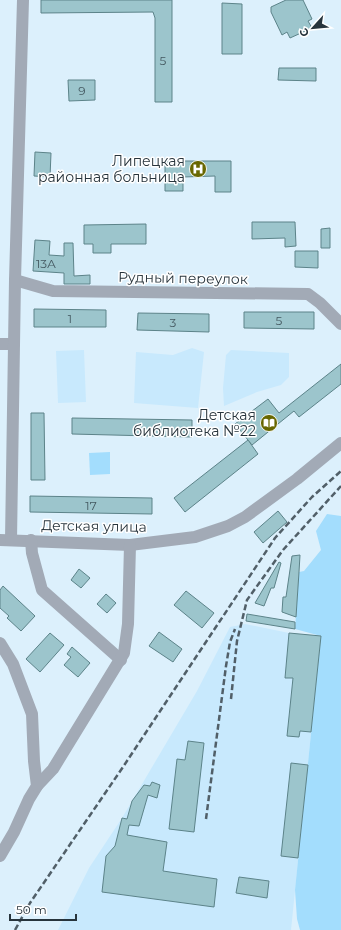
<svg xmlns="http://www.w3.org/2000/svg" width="341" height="930" viewBox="0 0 341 930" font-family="Montserrat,sans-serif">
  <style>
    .built { fill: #c8e9fd }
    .green { fill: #a3ddfd }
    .building { fill: #9cc5cc; stroke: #5c8389 }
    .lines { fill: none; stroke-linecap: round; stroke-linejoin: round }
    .minor { stroke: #a2aab6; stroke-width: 12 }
    .rail { stroke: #515f68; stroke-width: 2.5; stroke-dasharray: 6 3; stroke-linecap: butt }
    .labels { text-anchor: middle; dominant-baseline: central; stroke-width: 3; stroke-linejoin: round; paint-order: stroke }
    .number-label { font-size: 12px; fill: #445860 }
    .poi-label { font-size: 14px; fill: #27343c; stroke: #fff; text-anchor: end }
    .street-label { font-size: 14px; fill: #27343c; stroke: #fff }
  </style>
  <rect width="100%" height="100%" fill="#dcf0fc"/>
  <g class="built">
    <polygon points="192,348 204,352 198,408 134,403 136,352 173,355"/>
    <polygon points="84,350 86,402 58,403 56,351"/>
    <polygon points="231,350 289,353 289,377 281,385 257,392 224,406 223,388 226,355"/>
    <polygon points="245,624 289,633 321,636 291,930 58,930 89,868 122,818 197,691 230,627"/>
  </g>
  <g class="green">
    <polygon points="110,452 110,474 90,475 89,453"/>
    <polygon points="327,514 341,516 341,930 300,930 297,919 295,890 321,636 295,629 299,572 304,571 321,550 316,531"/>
  </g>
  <g class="building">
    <polygon points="41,0 172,0 172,102 155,102 155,18 153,12 41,13"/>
    <polygon points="286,0 303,0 312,19 308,21 312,28 290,38 287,32 282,35 271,12 271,7"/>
    <polygon points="222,3 242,4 242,54 222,54"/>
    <polygon points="279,68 316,68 316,81 278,80"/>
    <polygon points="68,80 95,80 95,100 69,101"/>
    <polygon points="35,152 51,153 50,177 34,176"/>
    <polygon points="165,161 231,161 231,192 215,192 215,176 183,177 183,191 165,191"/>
    <polygon points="252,222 295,222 296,246 285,247 285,238 252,239"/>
    <polygon points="146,224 146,244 111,244 111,253 93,253 93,244 84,244 84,225"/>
    <polygon points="330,228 330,248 321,248 321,229"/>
    <polygon points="35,240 50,241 49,255 64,256 64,243 73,243 74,276 90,275 90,284 64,284 64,273 33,271"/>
    <polygon points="295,251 318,251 318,268 295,267"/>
    <polygon points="34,309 106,310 106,327 34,327"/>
    <polygon points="244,312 314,312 314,329 244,328"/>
    <polygon points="138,313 209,314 209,332 137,330"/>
    <polygon points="341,364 341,384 299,417 294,411 252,445 235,424 268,399 279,413"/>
    <polygon points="31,413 44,413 45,480 31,480"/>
    <polygon points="72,418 192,420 192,437 72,434"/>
    <polygon points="248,440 258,454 185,512 174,498"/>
    <polygon points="30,496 152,498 152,514 30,512"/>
    <polygon points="278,511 287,522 263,543 254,532"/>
    <polygon points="300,555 299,572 296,617 282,612 283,597 286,597 292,556"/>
    <polygon points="279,562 281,563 274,588 271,588 264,606 255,603"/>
    <polygon points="79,569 90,578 81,588 71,580"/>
    <polygon points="3,586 35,616 21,631 7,618 9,616 0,608 0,590"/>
    <polygon points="186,591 214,613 202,628 174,605"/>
    <polygon points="106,594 116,603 107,613 97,604"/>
    <polygon points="247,614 295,622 295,629 246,621"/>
    <polygon points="159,632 182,649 173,662 149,646"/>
    <polygon points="50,633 64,645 40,672 26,659"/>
    <polygon points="289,633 321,636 311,732 300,731 299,737 287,736 293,678 285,678"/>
    <polygon points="72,647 90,663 78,677 64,665 71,657 67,654"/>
    <polygon points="188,741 204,743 194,832 169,829 177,759 185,760"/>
    <polygon points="291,763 308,765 298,858 281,856"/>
    <polygon points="152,782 160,785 157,798 148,795 139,826 129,825 127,835 167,842 163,871 217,879 214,907 102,892 106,856 115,846 122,818 127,819 132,801 144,785 150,786"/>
    <polygon points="239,877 269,881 267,898 236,893"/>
  </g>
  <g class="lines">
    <g class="minor">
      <polyline points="15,280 53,291 308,294 320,303 341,324"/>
      <polyline points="0,344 14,344"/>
      <polyline points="0,540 130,545 195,537 228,526 245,517 297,479 341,443"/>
      <polyline points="11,540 15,280 23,0"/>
      <polyline points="31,540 32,553 42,590 121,660"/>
      <polyline points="0,643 13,664 32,714 34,761 37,786 29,799 14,832 0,856"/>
      <polyline points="37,786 53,769 124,653 128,624 130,545"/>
    </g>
    <g class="rail">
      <polyline points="231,699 237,641 247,600 283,550 341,486"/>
      <polyline points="206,819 226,666 230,642 235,629"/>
      <polyline points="15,930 30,903 123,767 275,538 312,497 341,471"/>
    </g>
  </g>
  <defs>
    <g id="hospital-disc" transform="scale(0.9)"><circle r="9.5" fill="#686701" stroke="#fff"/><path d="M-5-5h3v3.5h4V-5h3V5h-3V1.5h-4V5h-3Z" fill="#fff"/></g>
    <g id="library-disc" transform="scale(0.9)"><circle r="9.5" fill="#686701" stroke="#fff"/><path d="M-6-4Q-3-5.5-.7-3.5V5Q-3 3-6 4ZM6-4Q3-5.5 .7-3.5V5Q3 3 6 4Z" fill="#fff"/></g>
  </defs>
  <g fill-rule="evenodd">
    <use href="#hospital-disc" x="198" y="169"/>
    <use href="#library-disc" x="269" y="423"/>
  </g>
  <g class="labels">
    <g class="number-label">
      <text x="163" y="60">5</text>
      <text x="82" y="90">9</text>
      <text x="46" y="263">13А</text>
      <text x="70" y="318">1</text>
      <text x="279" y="320">5</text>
      <text x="173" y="322">3</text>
      <text x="91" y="505">17</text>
    </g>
    <g class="poi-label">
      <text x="185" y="161">Липецкая<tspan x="185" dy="16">районная больница</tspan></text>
      <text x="256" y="415">Детская<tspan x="256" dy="16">библиотека №22</tspan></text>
    </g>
    <g class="street-label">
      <text transform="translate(183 278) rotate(1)">Рудный переулок</text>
      <text transform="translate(94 526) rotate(1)">Детская улица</text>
    </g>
  </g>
  <g transform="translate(313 28) rotate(243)" stroke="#ffffff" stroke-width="3" paint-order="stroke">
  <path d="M0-3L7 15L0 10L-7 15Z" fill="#27343c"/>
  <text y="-6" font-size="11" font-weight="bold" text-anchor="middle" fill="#27343c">С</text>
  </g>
  <path d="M10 914v6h66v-6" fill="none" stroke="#27343c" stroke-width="2"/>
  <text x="16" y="914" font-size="12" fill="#27343c" stroke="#ffffff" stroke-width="3" paint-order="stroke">50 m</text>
</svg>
